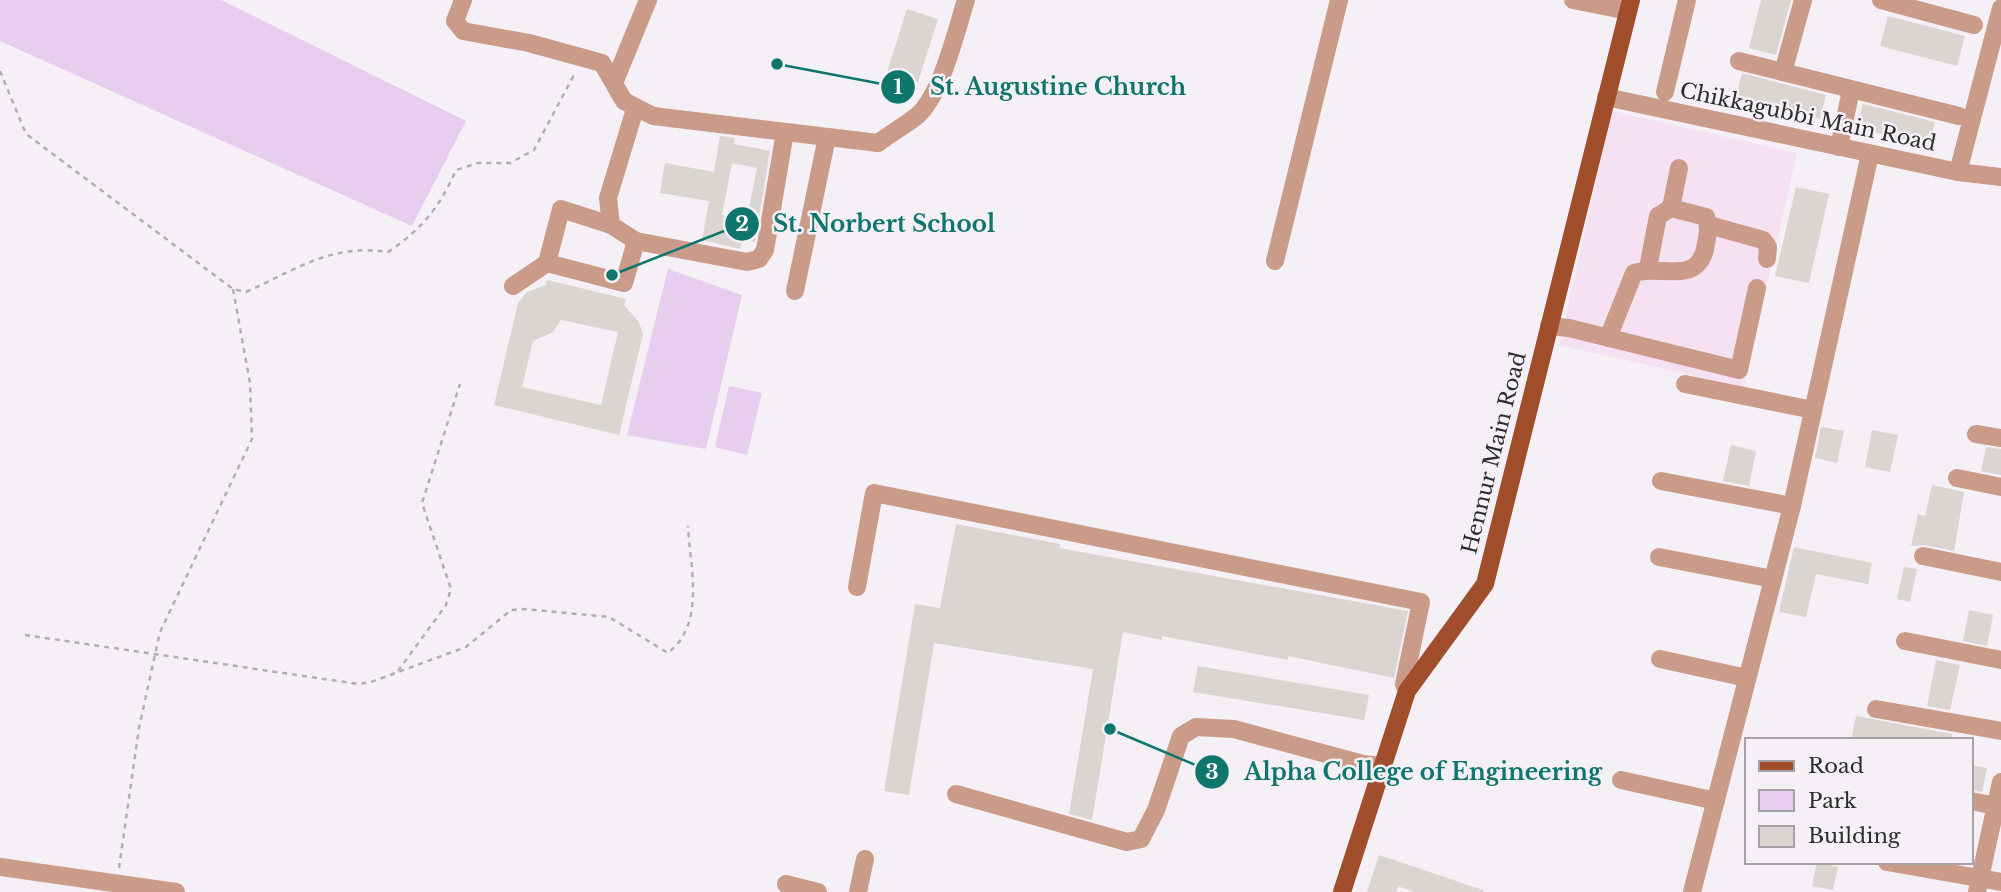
<svg xmlns="http://www.w3.org/2000/svg" width="2001" height="892" viewBox="0 0 2001 892" font-family="'Libre Baskerville',serif">
  <style>
    .industrial { fill: #f5e1f1 }
    .green { fill: #e7cdee }
    .building { fill: #dad5d1; fill-rule: evenodd }
    .lines { fill: none; stroke-linecap: round; stroke-linejoin: round }
    .path { stroke: #b2afb3; stroke-width: 2.5; stroke-dasharray: 5 5; stroke-linecap: butt }
    .minor { stroke: #ca9b88; stroke-width: 18 }
    .major { stroke: #a04e2b; stroke-width: 18 }
    .labels { text-anchor: middle; dominant-baseline: central; stroke-width: 5; stroke-linejoin: round; paint-order: stroke }
    .street-label { font-size: 21px; fill: #2d2c2e; stroke: #f4f0f5 }
    .leader { fill: none; stroke: #0f766e; stroke-width: 2.5 }
    .callout-dot { fill: #0f766e; stroke: #f4f0f5; stroke-width: 2.5 }
    .mark-label { font-size: 21px; text-anchor: middle; font-weight: bold; fill: #fff }
    .callout-label { font-size: 23px; text-anchor: middle; font-weight: bold; fill: #0f766e; stroke: #f4f0f5; stroke-width: 5; stroke-linejoin: round; paint-order: stroke }
  </style>
  <rect width="100%" height="100%" fill="#f4f0f5"/>
  <polygon class="industrial" points="1612,111 1797,153 1744,387 1559,345"/>
  <g class="green">
    <polygon points="0,0 221,0 466,121 412,226 0,41"/>
    <polygon points="668,269 742,295 706,449 627,435"/>
    <polygon points="729,386 762,393 747,455 715,447"/>
  </g>
  <g class="building">
    <polygon points="1761,0 1791,0 1776,55 1749,48"/>
    <polygon points="907,9 938,19 918,82 887,72"/>
    <polygon points="1888,16 1965,36 1957,66 1880,46"/>
    <polygon points="1742,73 1826,95 1820,119 1736,98"/>
    <polygon points="1863,104 1935,122 1929,145 1857,128"/>
    <path d="M720 136 735 138 734 144 770 151 755 242 742 240 740 249 702 240 709 201 660 193 665 163 714 172ZM732 163 757 168 747 219 722 215Z"/>
    <polygon points="1796,187 1829,194 1809,283 1775,276"/>
    <path d="M547 280 626 299 624 305 639 322 643 334 619 435 494 405 518 303 527 292 546 285ZM561 320 618 332 601 405 522 387 533 341 553 332Z"/>
    <polygon points="1821,427 1844,431 1837,463 1815,458"/>
    <polygon points="1872,430 1898,435 1890,472 1865,467"/>
    <polygon points="1731,445 1756,451 1749,486 1723,481"/>
    <polygon points="1986,447 2001,449 2001,475 1981,471"/>
    <polygon points="1932,485 1964,492 1954,551 1925,545 1911,546 1918,514 1925,516"/>
    <polygon points="956,524 1060,544 1059,548 1408,611 1394,678 1288,656 1288,660 1162,636 1162,640 1123,632 1092,820 1069,814 1093,669 934,643 909,795 884,791 915,604 940,608"/>
    <polygon points="1794,547 1872,563 1868,584 1816,574 1806,617 1779,612"/>
    <polygon points="1904,567 1917,569 1910,602 1897,599"/>
    <polygon points="1969,610 1993,615 1987,646 1963,641"/>
    <polygon points="1936,660 1960,665 1950,710 1927,706"/>
    <polygon points="1198,666 1369,695 1364,720 1193,692"/>
    <polygon points="1856,716 1952,734 1952,740 1851,740"/>
    <polygon points="1971,765 1987,768 1982,792 1971,790"/>
    <polygon points="1379,855 1483,890 1483,892 1414,892 1398,886 1396,892 1367,892"/>
    <polygon points="1817,862 1838,867 1833,890 1812,886"/>
  </g>
  <g class="lines">
    <g class="path">
      <path d="M0 71 26 134 233 289 246 292C295 270 332 243 388 252 421 230 440 207 456 170L478 163H510L534 150 575 73"/>
      <path d="M25 635 358 684 371 682 466 647 511 610 525 609 609 617 668 653C706 623 690 569 688 526"/>
      <polyline points="398,671 446,605 451,589 422,503 460,384"/>
      <polyline points="119,868 139,728 160,632 252,439 250,383 233,289"/>
    </g>
    <g class="minor">
      <path d="M463 0 455 21 463 31 529 43 602 63 624 101 653 116 878 143C891 133 906 125 918 115 942 93 956 31 966 0"/>
      <polyline points="1573,0 1628,11"/>
      <polyline points="1881,0 1974,25"/>
      <polyline points="1739,61 1959,116"/>
      <polyline points="1783,72 1803,0"/>
      <polyline points="614,83 648,0"/>
      <polyline points="1665,92 1687,0"/>
      <polyline points="1606,97 1958,172 2001,177"/>
      <polyline points="635,109 608,198 611,225 636,241 747,262 759,259 765,250 785,132"/>
      <polyline points="1839,147 1851,90"/>
      <polyline points="1958,172 2001,8"/>
      <polyline points="1671,208 1679,168"/>
      <polyline points="1709,225 1763,240 1768,247 1767,259"/>
      <polyline points="1275,261 1339,0"/>
      <polyline points="547,263 561,209 611,225"/>
      <polyline points="513,286 547,263 624,283 636,241"/>
      <polyline points="795,291 827,137"/>
      <polyline points="1549,326 1569,328 1739,370 1757,288"/>
      <path d="M1608 338 1634 273C1659 264 1696 286 1705 249 1707 238 1710 228 1706 217L1671 208 1658 216 1648 268"/>
      <polyline points="1685,384 1813,410"/>
      <polyline points="1976,434 2001,438"/>
      <polyline points="1957,478 2001,487"/>
      <polyline points="1661,481 1792,506"/>
      <polyline points="1923,556 2001,572"/>
      <polyline points="1659,557 1773,579"/>
      <polyline points="857,587 874,493 1421,602 1404,684 1407,691"/>
      <polyline points="1905,641 2001,660"/>
      <polyline points="1660,659 1747,678"/>
      <polyline points="1876,709 2001,731"/>
      <polyline points="1621,780 1716,801"/>
      <polyline points="956,794 1127,842 1141,839 1156,810 1181,736 1196,727 1234,729 1363,764 1383,766"/>
      <polyline points="1971,801 1996,806"/>
      <polyline points="1887,862 2001,882"/>
      <polyline points="0,867 176,892"/>
      <polyline points="786,884 818,892"/>
      <polyline points="858,892 865,859"/>
      <polyline points="1692,892 1792,506 1870,154"/>
      <polyline points="1977,892 2001,782"/>
    </g>
    <polyline class="major" points="1342,892 1407,691 1485,584 1631,0"/>
  </g>
  <g class="labels">
    <g class="street-label">
      <text transform="translate(1808 117) rotate(12)">Chikkagubbi Main Road</text>
      <text transform="translate(1494 453) rotate(-76)">Hennur Main Road</text>
    </g>
  </g>
  <path class="leader" d="M777 64L898 87M612 275L742 224M1110 729L1212 772"/>
  <g class="callout-dot">
    <circle cx="777" cy="64" r="7"/>
    <circle cx="612" cy="275" r="7"/>
    <circle cx="1110" cy="729" r="7"/>
    <circle cx="898" cy="87" r="18"/>
    <circle cx="742" cy="224" r="18"/>
    <circle cx="1212" cy="772" r="18"/>
  </g>
  <g class="mark-label">
    <text x="898" y="94">1</text>
    <text x="742" y="231">2</text>
    <text x="1212" y="779">3</text>
  </g>
  <g class="callout-label">
    <text x="1058" y="95">St. Augustine Church</text>
    <text x="884" y="232">St. Norbert School</text>
    <text x="1423" y="780">Alpha College of Engineering</text>
  </g>
  <rect x="1745" y="738" width="228" height="126" fill="#f4f0f5" stroke="#a4a2a5" stroke-width="2"/>
  <rect x="1759" y="761" width="35" height="10" fill="#a04e2b" stroke="#a4a2a5" stroke-width="2"/>
  <text x="1808" y="773" font-size="21" fill="#2d2c2e">Road</text>
  <rect x="1759" y="790" width="35" height="21" fill="#e7cdee" stroke="#a4a2a5" stroke-width="2"/>
  <text x="1808" y="808" font-size="21" fill="#2d2c2e">Park</text>
  <rect x="1759" y="826" width="35" height="21" fill="#dad5d1" stroke="#a4a2a5" stroke-width="2"/>
  <text x="1808" y="843" font-size="21" fill="#2d2c2e">Building</text>
</svg>
